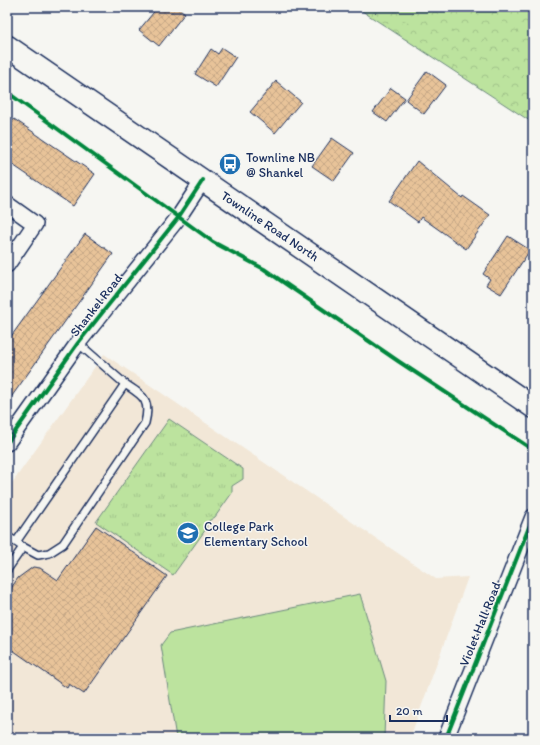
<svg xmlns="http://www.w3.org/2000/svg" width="540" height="745" viewBox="0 0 540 745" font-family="Itim,sans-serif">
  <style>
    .built { fill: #f2e7d7 }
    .forest { fill: url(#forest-crowns); stroke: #6c897e }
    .park { fill: url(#park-tufts); stroke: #6c897e }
    .pitch { fill: #bce39e; stroke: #6c897e }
    .building { fill: url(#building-cross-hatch); stroke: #1b2f5e }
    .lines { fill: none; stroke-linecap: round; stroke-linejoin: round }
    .lane-casing { stroke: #1b2f5e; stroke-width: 10 }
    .street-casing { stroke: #1b2f5e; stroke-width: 18 }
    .secondary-casing { stroke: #1b2f5e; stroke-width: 24 }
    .lane { stroke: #f6f6f2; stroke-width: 7 }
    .street { stroke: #f6f6f2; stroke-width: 15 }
    .secondary { stroke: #f6f6f2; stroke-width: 21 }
    .cycleway-casing { stroke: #f6f6f2; stroke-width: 6 }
    .cycleway { stroke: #00873e; stroke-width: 4 }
    .labels { text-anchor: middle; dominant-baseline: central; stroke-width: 3; stroke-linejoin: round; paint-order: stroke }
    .poi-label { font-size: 13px; fill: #1b2f5e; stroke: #f6f6f2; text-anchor: start }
    .street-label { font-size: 13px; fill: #1b2f5e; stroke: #f6f6f2 }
  </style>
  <defs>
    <pattern id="forest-crowns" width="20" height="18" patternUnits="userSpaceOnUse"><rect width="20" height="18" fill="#bce39e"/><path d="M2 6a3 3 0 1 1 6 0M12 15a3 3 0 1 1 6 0" fill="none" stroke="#a1c38a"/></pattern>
    <pattern id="park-tufts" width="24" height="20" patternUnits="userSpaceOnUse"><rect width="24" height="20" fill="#bce39e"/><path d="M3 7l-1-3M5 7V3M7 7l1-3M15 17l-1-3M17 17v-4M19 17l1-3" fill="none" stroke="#a1c38a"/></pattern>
    <pattern id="building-cross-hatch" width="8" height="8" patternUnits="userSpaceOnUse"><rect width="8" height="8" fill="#e8c399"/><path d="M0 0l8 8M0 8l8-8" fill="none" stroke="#c6a886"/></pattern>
  </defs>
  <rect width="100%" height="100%" fill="#f6f6f2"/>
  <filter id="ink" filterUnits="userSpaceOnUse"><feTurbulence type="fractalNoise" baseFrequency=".025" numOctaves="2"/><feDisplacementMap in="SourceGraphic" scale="8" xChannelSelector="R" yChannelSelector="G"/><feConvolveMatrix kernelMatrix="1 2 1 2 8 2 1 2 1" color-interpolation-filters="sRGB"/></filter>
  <g filter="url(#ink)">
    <polygon class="built" points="104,354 436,579 468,577 410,738 7,738 7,490"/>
    <polygon class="forest" points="356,7 533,7 533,123"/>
    <polygon class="park" points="169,419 243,469 243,479 232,486 232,493 215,517 207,522 206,529 173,575 96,522"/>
    <polygon class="pitch" points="360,594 386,681 384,738 176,738 161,645 170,633"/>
    <g class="building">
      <polygon points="158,7 177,7 185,13 159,46 139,30"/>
      <polygon points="222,48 236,57 216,87 195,74 211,49 218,54"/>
      <polygon points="427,71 446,85 424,114 406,100"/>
      <polygon points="276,81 301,102 275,133 250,112"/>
      <polygon points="391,88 405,98 387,122 373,112"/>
      <polygon points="14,119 95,174 73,206 7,161 7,130"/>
      <polygon points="332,138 354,153 334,181 312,166"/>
      <polygon points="417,161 462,198 463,196 490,215 466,249 421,217 418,222 389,201"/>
      <polygon points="85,234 113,254 7,403 7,342"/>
      <polygon points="508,236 530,250 501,294 486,285 490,279 483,274"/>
      <polygon points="96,526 167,576 84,694 69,684 67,688 7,646 7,594 18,578 33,567 40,568 58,580"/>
    </g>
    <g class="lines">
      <g class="lane-casing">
        <g id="lane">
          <polyline points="78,343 125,384"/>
          <polyline points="7,536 23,547 7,570"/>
          <path d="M16 542 125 384C143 396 151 399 145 423L63 544 49 553 38 555 23 547"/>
        </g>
      </g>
      <g class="street-casing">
        <g id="street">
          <polyline points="7,204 35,224 7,265"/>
          <polyline points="7,443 78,343 178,218 203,180"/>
          <polyline points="446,738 533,517"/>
        </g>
      </g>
      <g class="secondary-casing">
        <polyline id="secondary" points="7,46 533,407"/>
      </g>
      <use href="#lane" class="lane"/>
      <use href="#street" class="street"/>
      <use href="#secondary" class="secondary"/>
      <g class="cycleway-casing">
        <g id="cycleway">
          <polyline points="7,92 213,242 264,269 398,361 533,450"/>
          <polyline points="7,443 78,343 178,218 203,180"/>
          <polyline points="446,738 533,517"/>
        </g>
      </g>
      <use href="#cycleway" class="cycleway"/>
    </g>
  </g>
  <defs>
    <g id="bus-disc" transform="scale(1.15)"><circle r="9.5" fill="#1f6fb2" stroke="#f6f6f2"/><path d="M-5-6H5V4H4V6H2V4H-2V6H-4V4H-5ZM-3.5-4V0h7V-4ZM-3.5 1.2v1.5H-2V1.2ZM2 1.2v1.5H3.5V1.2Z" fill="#fff"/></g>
    <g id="school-disc" transform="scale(1.15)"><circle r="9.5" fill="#1f6fb2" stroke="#f6f6f2"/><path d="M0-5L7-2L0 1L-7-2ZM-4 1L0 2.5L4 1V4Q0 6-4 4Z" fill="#fff"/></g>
  </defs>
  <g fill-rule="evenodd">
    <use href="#bus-disc" x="230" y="164"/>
    <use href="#school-disc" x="188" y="533"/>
  </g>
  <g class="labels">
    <g class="poi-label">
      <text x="246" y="157">Townline NB<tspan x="246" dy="15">@ Shankel</tspan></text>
      <text x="204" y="526">College Park<tspan x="204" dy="15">Elementary School</tspan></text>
    </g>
    <g class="street-label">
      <text transform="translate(270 226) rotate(34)">Townline Road North</text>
      <text transform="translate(96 305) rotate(-52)">Shankel Road</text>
      <text transform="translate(480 624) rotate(-68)">Violet Hall Road</text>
    </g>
  </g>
  <rect width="540" height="745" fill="none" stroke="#f6f6f2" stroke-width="24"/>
  <rect x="12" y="12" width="516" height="721" fill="none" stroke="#1b2f5e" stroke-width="1.5" filter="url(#ink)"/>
  <path d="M390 715v6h57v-6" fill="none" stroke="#1b2f5e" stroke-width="2"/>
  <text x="396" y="715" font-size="12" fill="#1b2f5e" stroke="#f6f6f2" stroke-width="3" paint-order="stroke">20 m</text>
</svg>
